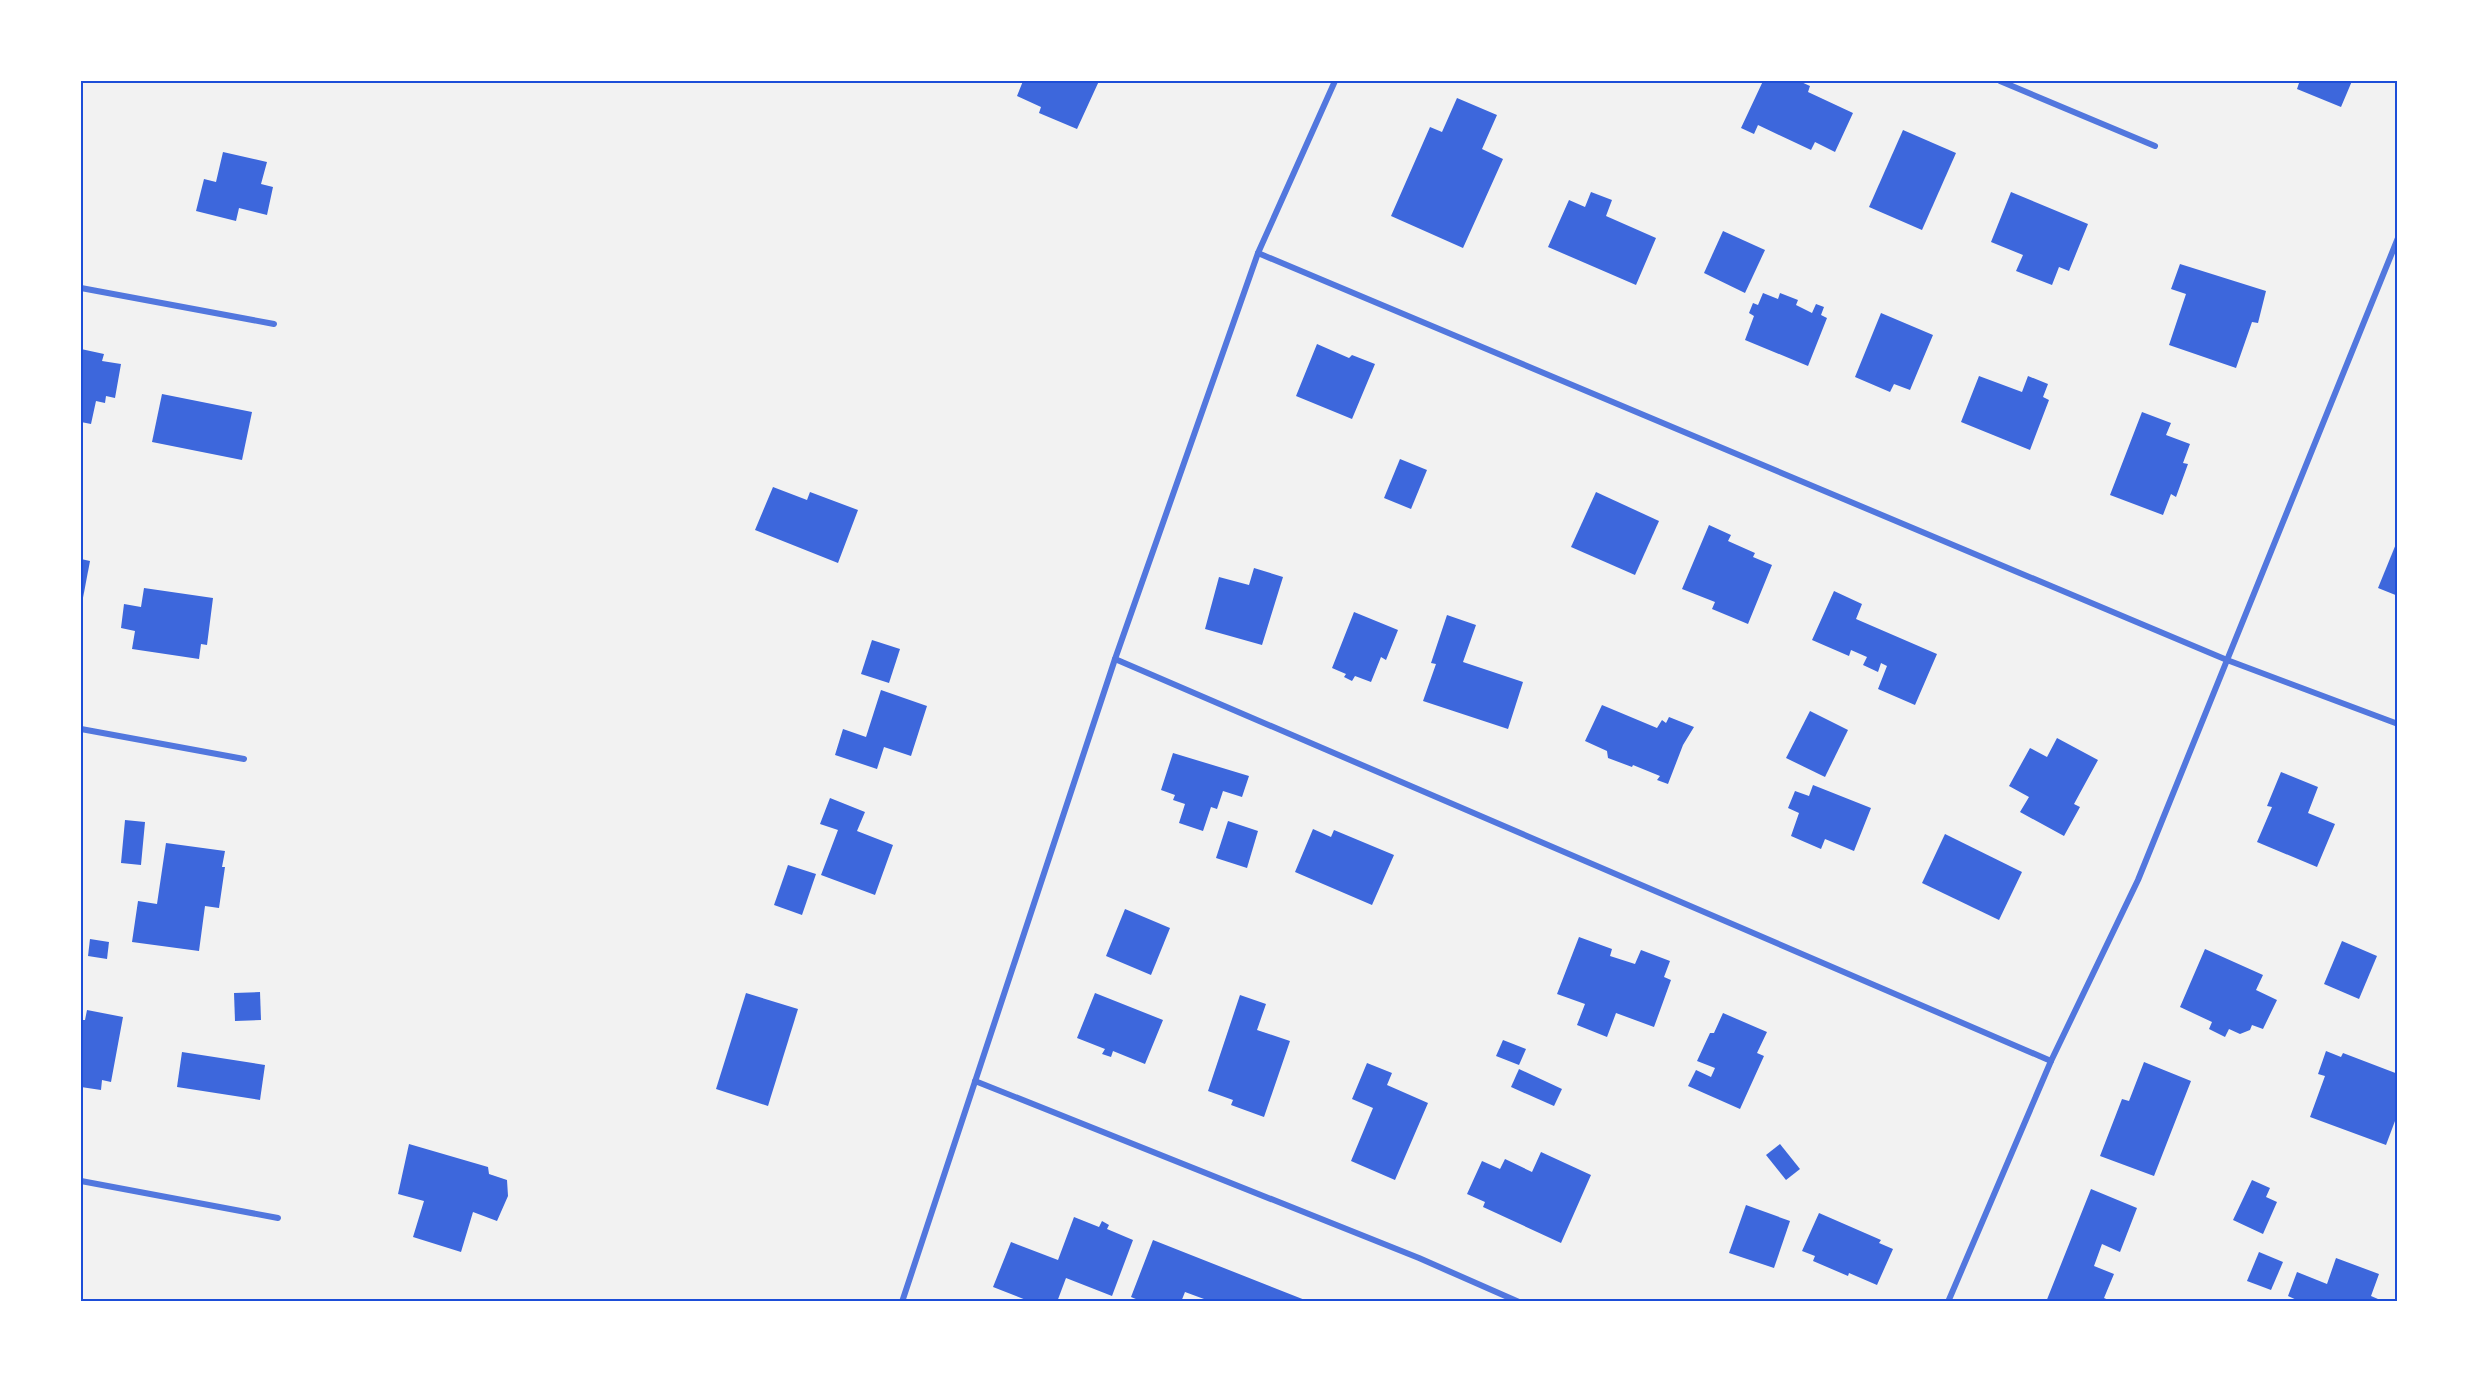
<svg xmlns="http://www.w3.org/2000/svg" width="2479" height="1383" viewBox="0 0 2479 1383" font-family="Montserrat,sans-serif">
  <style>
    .building { fill: #3d67dc }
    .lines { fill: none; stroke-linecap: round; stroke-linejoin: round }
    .minor { stroke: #5277de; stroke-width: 6 }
    .neatline { fill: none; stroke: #1d4ed8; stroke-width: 2 }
  </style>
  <rect width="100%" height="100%" fill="#f2f2f2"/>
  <g class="building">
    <polygon points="1023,81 1099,81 1077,129 1039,113 1041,107 1017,96"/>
    <polygon points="1763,81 1799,81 1810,86 1808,92 1853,113 1835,152 1815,142 1811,150 1758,125 1754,134 1741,128"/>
    <polygon points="2295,81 2352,81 2341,107 2297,89 2299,83"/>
    <polygon points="1457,98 1497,115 1482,149 1503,159 1463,248 1391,216 1430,127 1442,132"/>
    <polygon points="1903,130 1956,153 1922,230 1869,207"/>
    <polygon points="223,152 267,162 261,184 273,187 267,215 239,208 236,221 196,211 204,179 216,182"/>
    <polygon points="1591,192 1612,200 1606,216 1656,238 1636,285 1548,247 1569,200 1585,207"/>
    <polygon points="2011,192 2088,224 2069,271 2059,267 2052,285 2016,271 2023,255 1991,242"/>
    <polygon points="1723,231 1765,250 1745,293 1704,273"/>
    <polygon points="2180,264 2266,291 2258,323 2252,322 2236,368 2169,345 2186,294 2171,289"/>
    <polygon points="1763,293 1778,299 1780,293 1798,300 1796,305 1812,313 1816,304 1824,307 1821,315 1827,318 1808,366 1745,340 1754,316 1749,313 1753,303 1758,305"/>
    <polygon points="1881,313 1933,335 1910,390 1894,384 1890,392 1855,377"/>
    <polygon points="1317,344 1349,358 1352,355 1375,364 1352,419 1296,396"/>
    <polygon points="81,349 104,354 102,361 121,364 115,398 106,396 105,403 96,401 91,424 81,422"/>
    <polygon points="1979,376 2022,392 2028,376 2048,384 2043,397 2049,400 2030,450 1961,422"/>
    <polygon points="162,394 252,412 242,460 152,442"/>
    <polygon points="2142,412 2171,423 2166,435 2190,444 2183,463 2188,464 2176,497 2171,494 2163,515 2110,495"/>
    <polygon points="1400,459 1427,470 1411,509 1384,498"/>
    <polygon points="773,487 807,500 810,492 858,510 838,563 755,530"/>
    <polygon points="1596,492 1659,521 1635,575 1571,547"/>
    <polygon points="1709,525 1731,535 1728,541 1755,553 1753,557 1772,565 1748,624 1712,609 1715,602 1682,589"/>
    <polygon points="2398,539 2398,596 2378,588"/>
    <polygon points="81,559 90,561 82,603 81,602"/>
    <polygon points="1254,568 1283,577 1262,645 1205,629 1219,577 1249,585"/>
    <polygon points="144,588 213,598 207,645 201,644 199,659 132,649 135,631 121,628 124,604 141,607"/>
    <polygon points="1834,591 1862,604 1856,619 1937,654 1915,705 1878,689 1887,666 1881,663 1878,672 1863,665 1867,657 1851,650 1849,656 1812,640"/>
    <polygon points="1354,612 1398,630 1386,660 1381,657 1371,682 1355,676 1352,681 1344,677 1346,674 1332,668"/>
    <polygon points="1447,615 1476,625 1463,662 1523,682 1508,729 1423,701 1436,664 1431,663"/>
    <polygon points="872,640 900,649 889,683 861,674"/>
    <polygon points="881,690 927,706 911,756 884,747 877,769 835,755 843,729 866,737"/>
    <polygon points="1602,705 1657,728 1662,720 1666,723 1669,717 1694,727 1683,745 1668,784 1657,780 1660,776 1633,765 1632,767 1608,758 1607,751 1585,741"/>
    <polygon points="1810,711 1848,730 1825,777 1786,758"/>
    <polygon points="2057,738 2098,760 2074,804 2080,807 2064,836 2020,812 2029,797 2009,786 2030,748 2047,757"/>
    <polygon points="1173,753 1249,776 1242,797 1223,791 1217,809 1211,807 1203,831 1179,823 1185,804 1173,800 1175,795 1161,790"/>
    <polygon points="2281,772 2318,787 2308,813 2335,824 2317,867 2257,842 2272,807 2267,806"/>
    <polygon points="1813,785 1871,808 1854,851 1825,839 1821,849 1791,836 1799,813 1788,808 1795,791 1809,796"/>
    <polygon points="830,798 865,812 857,831 893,845 875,895 821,875 838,830 820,824"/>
    <polygon points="125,820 145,822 141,865 121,863"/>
    <polygon points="1228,821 1258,831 1247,868 1216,858"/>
    <polygon points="1313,829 1331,837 1334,830 1394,855 1372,905 1295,872"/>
    <polygon points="1945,834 2022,872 1999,920 1922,883"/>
    <polygon points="166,843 225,851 222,867 225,867 219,908 205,906 199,951 132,942 138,901 157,904"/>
    <polygon points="788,865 816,874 802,915 774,905"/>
    <polygon points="1125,909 1170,928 1151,975 1106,956"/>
    <polygon points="1579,937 1612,949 1610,956 1635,964 1641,950 1670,961 1664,977 1671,980 1654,1027 1616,1013 1607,1037 1577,1025 1585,1004 1557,994"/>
    <polygon points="90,939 109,942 107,959 88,956"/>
    <polygon points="2342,941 2377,956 2359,999 2324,984"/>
    <polygon points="2205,949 2263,975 2256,990 2277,1000 2263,1029 2252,1025 2250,1030 2240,1034 2229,1029 2225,1037 2209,1029 2212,1022 2180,1007"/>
    <polygon points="260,992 261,1020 235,1021 234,993"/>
    <polygon points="746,993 798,1009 768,1106 716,1089"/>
    <polygon points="1095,993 1163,1020 1145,1064 1113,1051 1111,1057 1102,1054 1105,1049 1077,1038"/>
    <polygon points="1240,995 1266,1004 1257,1030 1290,1041 1264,1117 1231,1105 1233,1100 1208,1091"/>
    <polygon points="87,1010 123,1017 111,1082 102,1080 101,1090 81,1087 81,1020 85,1020"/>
    <polygon points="1723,1013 1767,1032 1757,1053 1764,1056 1740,1109 1688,1086 1696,1070 1711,1077 1715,1068 1697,1061 1710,1033 1714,1033"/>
    <polygon points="1503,1040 1526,1049 1519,1065 1496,1056"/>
    <polygon points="2326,1051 2341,1057 2343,1053 2398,1074 2398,1113 2386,1145 2310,1117 2325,1076 2318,1074"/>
    <polygon points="182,1052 265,1065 260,1100 177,1087"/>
    <polygon points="2144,1062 2191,1081 2154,1176 2100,1156 2122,1099 2129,1101"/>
    <polygon points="1367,1063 1392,1073 1387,1085 1428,1103 1395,1180 1351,1161 1373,1108 1352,1099"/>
    <polygon points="1519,1069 1562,1089 1554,1106 1511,1087"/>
    <polygon points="409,1144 488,1167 489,1174 507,1180 508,1196 497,1221 473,1212 461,1252 413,1237 424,1201 398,1194"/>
    <polygon points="1780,1144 1800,1169 1786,1180 1766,1155"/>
    <polygon points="1541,1152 1591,1175 1561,1243 1483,1207 1485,1202 1467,1194 1482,1161 1500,1169 1505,1159 1532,1172"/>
    <polygon points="2252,1180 2270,1188 2266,1197 2277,1202 2263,1234 2233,1220"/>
    <polygon points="2091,1189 2137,1208 2120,1252 2102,1244 2094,1266 2114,1274 2104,1298 2113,1302 2046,1302"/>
    <polygon points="1746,1205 1790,1221 1774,1268 1729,1253"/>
    <polygon points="1819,1213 1881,1240 1879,1243 1893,1249 1877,1285 1849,1273 1848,1276 1813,1261 1815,1256 1802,1251"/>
    <polygon points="1074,1217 1099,1227 1102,1221 1109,1225 1107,1229 1133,1240 1112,1296 1066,1278 1057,1302 1025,1302 1026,1300 993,1287 1011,1242 1058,1260"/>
    <polygon points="1153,1240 1310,1302 1203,1302 1204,1299 1185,1292 1181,1302 1143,1302 1131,1297"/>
    <polygon points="2259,1252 2283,1262 2271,1290 2247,1281"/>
    <polygon points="2336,1258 2379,1274 2371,1296 2378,1299 2377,1302 2301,1302 2288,1296 2297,1272 2327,1284"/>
  </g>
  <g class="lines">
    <g class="minor">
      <polyline points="2000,81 2155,146"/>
      <polyline points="1258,253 2227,660 2398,724"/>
      <polyline points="81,288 274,324"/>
      <polyline points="1115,659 2051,1061"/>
      <polyline points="81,729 244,759"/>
      <polyline points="975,1081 1419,1258 1519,1302"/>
      <polyline points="81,1181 278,1218"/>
      <polyline points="902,1302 1115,659 1258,253 1335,81"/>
      <polyline points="1948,1302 2051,1061 2138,880 2398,238"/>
    </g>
  </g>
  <rect width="2479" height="1383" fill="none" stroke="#ffffff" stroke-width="165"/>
  <rect x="82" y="82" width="2314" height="1218" class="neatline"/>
</svg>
